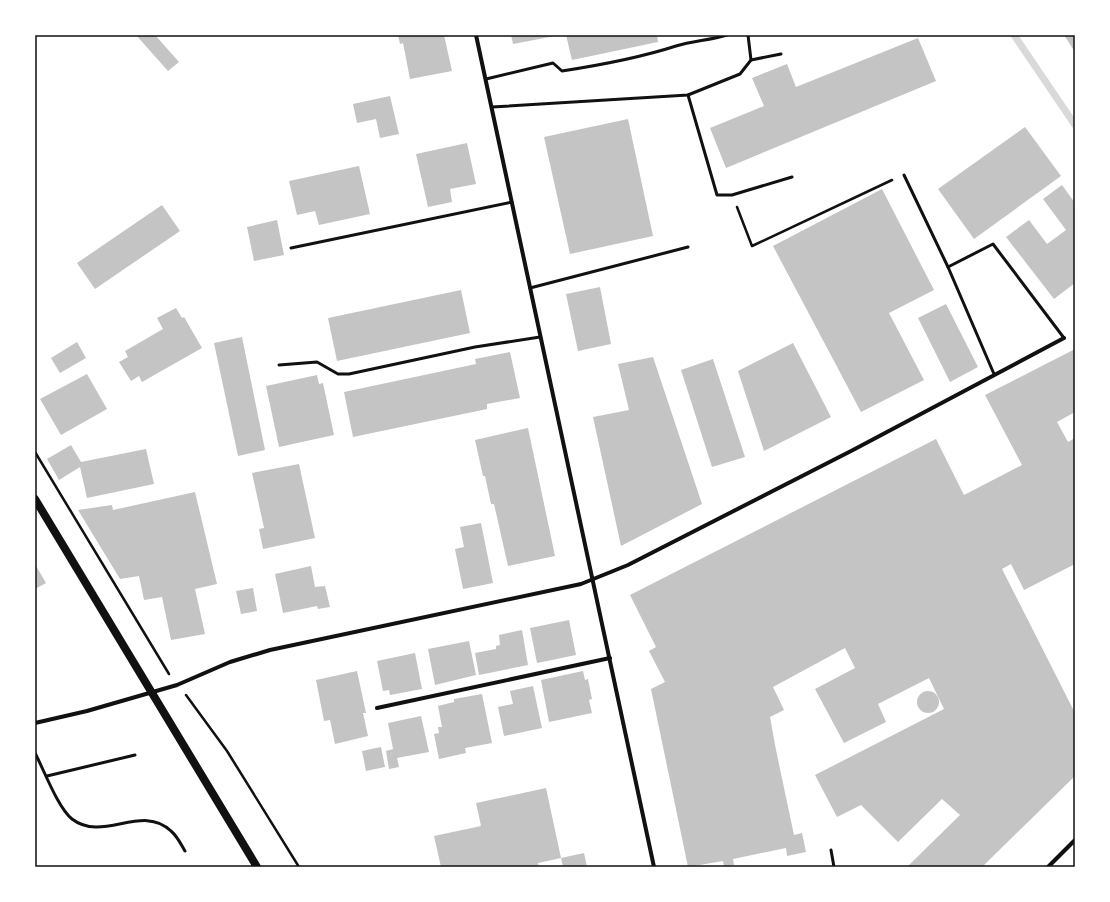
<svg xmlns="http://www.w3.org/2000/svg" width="1110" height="902" viewBox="0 0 1110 902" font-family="'Nunito Sans',sans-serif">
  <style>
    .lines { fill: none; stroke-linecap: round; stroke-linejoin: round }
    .stream { stroke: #d9d9d9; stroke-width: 7 }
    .building { fill: #c4c4c4 }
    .path { stroke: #111; stroke-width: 2.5 }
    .service { stroke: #111; stroke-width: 3 }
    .minor { stroke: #111; stroke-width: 4 }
    .secondary { stroke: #111; stroke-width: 8 }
    .neatline { fill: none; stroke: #111; stroke-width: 1.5 }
  </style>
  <rect width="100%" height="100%" fill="#fff"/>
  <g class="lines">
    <polyline class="stream" points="1014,35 1075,125"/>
  </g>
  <g class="building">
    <polygon points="136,35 155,35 179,62 168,71"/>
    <polygon points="398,35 444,35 452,71 410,79 403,43 400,44"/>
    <polygon points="511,35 555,35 555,36 513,44"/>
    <polygon points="566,35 657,35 658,42 572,60"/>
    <polygon points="1064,35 1075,35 1075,52"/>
    <polygon points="918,38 936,81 726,168 710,128 764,106 752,78 787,64 796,87"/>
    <polygon points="390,96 399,134 380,138 376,119 357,123 353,104"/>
    <polygon points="628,119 653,236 570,254 544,137"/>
    <polygon points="1025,127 1061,176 974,239 938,189"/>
    <polygon points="467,143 476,184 450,189 452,202 428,207 416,154"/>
    <polygon points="359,166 370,214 319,225 315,211 297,215 289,181"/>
    <polygon points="1062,185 1075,203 1075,283 1054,299 1006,237 1029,220 1047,244 1066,230 1043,199"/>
    <polygon points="882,189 934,290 889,313 924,380 861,412 773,246"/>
    <polygon points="162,205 180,231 95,289 77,263"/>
    <polygon points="277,220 284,255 254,261 247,227"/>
    <polygon points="600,287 611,344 578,351 566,294"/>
    <polygon points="461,290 470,333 337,361 328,318"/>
    <polygon points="946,304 978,367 950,382 918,318"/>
    <polygon points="176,308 182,318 184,317 202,348 142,382 139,376 131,381 119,362 128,357 125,351 163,329 157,318"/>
    <polygon points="242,337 265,450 238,456 214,343"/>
    <polygon points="77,342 86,358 60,373 51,358"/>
    <polygon points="793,343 831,417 764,451 738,371"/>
    <polygon points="1075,349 1075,412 1057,422 1068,442 1075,438 1075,564 1024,590 1011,564 1002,569 1075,713 1075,776 982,867 907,867 960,815 942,799 898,842 861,805 837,817 815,775 944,709 929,678 878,704 886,722 844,743 815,689 855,668 845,648 773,687 784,710 770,717 776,750 794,835 802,833 806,852 787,856 786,848 733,859 734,865 724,867 723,861 688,867 651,689 665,682 649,651 656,647 630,595 936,439 964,495 1022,465 985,395"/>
    <polygon points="510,352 520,398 487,404 487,409 353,437 344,392 476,364 475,359"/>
    <polygon points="653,357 702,504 621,546 593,417 629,410 618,364"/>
    <polygon points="713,359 745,457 712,467 681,370"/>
    <polygon points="87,374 107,409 61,435 40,399"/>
    <polygon points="317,375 319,384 323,383 334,435 279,447 266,386"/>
    <polygon points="528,428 555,556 508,566 494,504 491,504 485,476 483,476 475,440"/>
    <polygon points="71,445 81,462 146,449 154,484 87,498 80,467 59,480 47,459"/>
    <polygon points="299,464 315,538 263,549 259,529 264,528 252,473"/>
    <polygon points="195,492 217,584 195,589 205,634 171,640 162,597 144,600 139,576 120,579 78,510 112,505 113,510"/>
    <polygon points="481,523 493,583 463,589 455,549 464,547 460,527"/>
    <polygon points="35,564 46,583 35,589"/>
    <polygon points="311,566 315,587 325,586 330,607 318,609 317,606 283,613 275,574"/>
    <polygon points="253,588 257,611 241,614 236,591"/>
    <polygon points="569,620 576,655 537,663 530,628"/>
    <polygon points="522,630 528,665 479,675 475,653 496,649 496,646 500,645 499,635"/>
    <polygon points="469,641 476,675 435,685 428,649"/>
    <polygon points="415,653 422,689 390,695 389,690 383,691 377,661"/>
    <polygon points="357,671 366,713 363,713 368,736 335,744 330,720 324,721 316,680"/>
    <polygon points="583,671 585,680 588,679 592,699 589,700 592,713 549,722 541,680"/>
    <polygon points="533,686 542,728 504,736 498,707 513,704 510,691"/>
    <circle cx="928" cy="702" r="11"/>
    <polygon points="482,694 492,743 465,748 466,753 439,759 434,734 439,733 438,727 442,727 438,706 454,702 454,699"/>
    <polygon points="421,716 429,752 397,758 399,767 389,769 386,751 393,749 388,723"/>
    <polygon points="381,747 385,767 366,771 362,751"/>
    <polygon points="546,788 561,858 538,863 539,867 441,867 434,836 481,826 476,803"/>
    <polygon points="584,853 587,867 563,867 561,858"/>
  </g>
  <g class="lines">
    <g class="path">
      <polyline points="737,207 752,246 892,180"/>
      <polyline points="35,452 169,674"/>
      <polyline points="186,695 227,751 299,867"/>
    </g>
    <g class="service">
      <polyline points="751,60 781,54"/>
      <path d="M486 79 553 63 562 71C601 65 639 58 676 46 693 41 711 40 727 35"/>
      <polyline points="688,95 717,195 732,195 792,177"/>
      <polyline points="492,107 688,95 740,74 751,60 748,35"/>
      <polyline points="904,175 948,267 994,374"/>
      <polyline points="291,248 512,202"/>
      <polyline points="948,267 993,244 1064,338"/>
      <polyline points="530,288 688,247"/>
      <polyline points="279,365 317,362 338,374 349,374 475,347 540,337"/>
      <path d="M35 753C44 770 58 808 72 819 103 843 142 803 171 831 177 836 181 844 185 851"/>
      <polyline points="47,776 135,755"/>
      <polyline points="831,850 834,867"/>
    </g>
    <g class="minor">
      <polyline points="476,35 654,867"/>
      <polyline points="377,708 610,658"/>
      <polyline points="35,723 87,711 177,685 230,662 270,650 581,584 628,565 853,450 1064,338"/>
      <polyline points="1048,867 1075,840"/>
    </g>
    <polyline class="secondary" points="35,499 257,867"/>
  </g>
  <rect width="1110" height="902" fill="none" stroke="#ffffff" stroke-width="72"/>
  <rect x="36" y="36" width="1038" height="830" class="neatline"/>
</svg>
